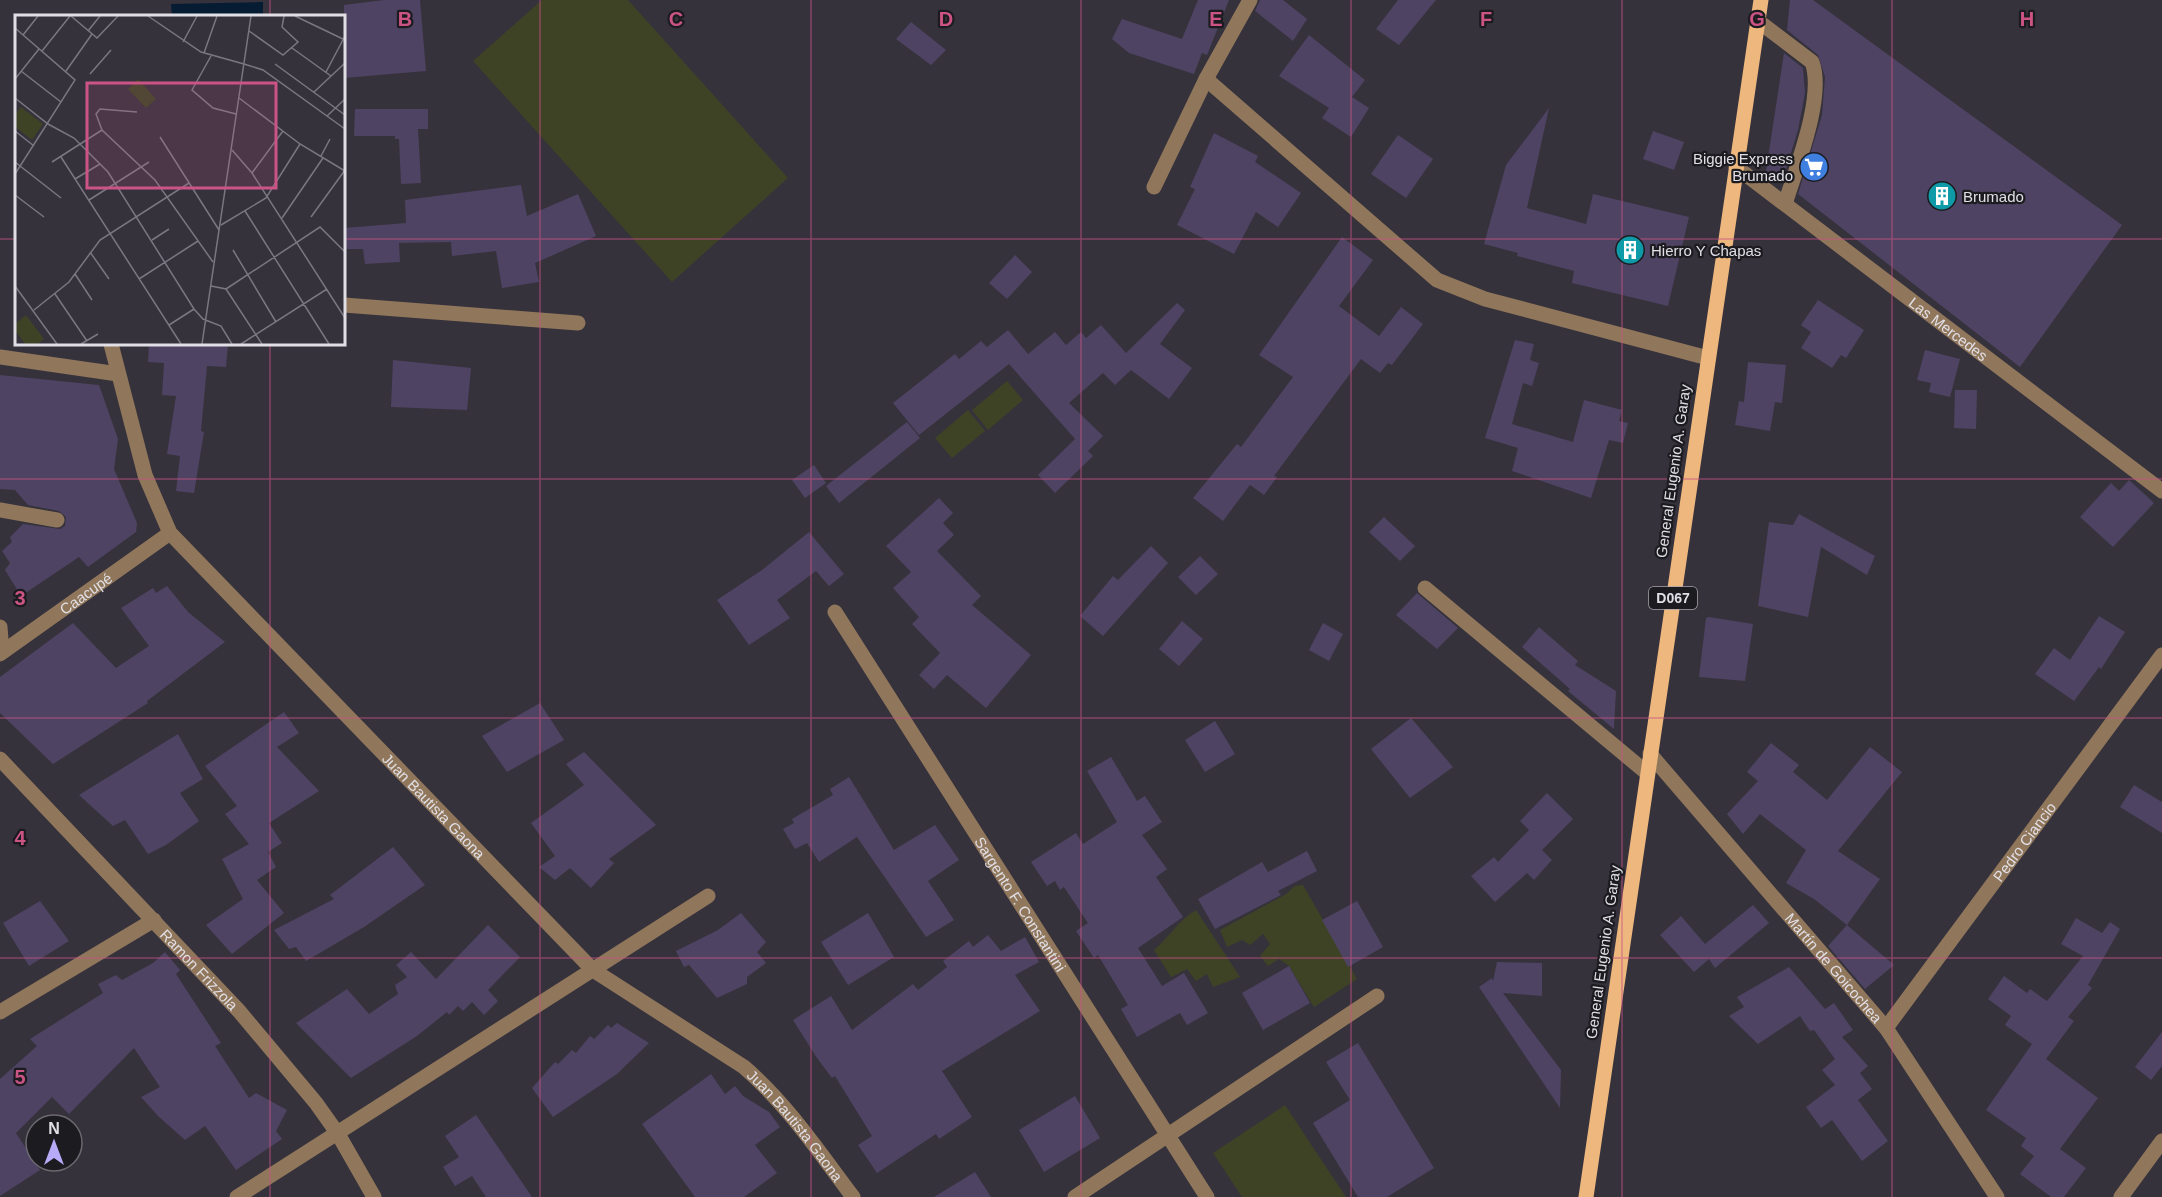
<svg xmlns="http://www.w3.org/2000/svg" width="2162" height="1197" viewBox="0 0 2162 1197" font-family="Helvetica,sans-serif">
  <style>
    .green { fill: #3e4326 }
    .water { fill: #061c33 }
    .building { fill: #4e4362 }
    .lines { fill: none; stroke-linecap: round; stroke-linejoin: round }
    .minor { stroke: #90775b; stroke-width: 15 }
    .major { stroke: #edb77e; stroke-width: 15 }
    .grid { fill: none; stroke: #cb5485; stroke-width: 1.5; stroke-opacity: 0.55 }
    .labels { text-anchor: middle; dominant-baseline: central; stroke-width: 4.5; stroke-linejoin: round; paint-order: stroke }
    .shield { fill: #1c1b20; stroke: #a6a4ab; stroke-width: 1.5 }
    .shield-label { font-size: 14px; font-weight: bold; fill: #e1dfe6 }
    .poi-label { font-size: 15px; fill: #e1dfe6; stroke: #1c1b20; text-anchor: start }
    .street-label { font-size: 15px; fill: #e1dfe6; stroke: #1c1b20 }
    .inset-road { fill: none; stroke: #7a7780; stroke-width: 1.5 }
    .view { fill: #cb5485; fill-opacity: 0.15; stroke: #cb5485; stroke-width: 3 }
    .inset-edge { fill: none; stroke: #e1dfe6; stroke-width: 3 }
    .grid-label { font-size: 20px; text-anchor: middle; font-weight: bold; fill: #cb5485; stroke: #1c1b20; stroke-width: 4.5; stroke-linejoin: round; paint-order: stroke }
  </style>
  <rect width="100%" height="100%" fill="#36323c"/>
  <g class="green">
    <polygon points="542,0 628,0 788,178 672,282 473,61"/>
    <polygon points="1007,381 1023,400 988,430 972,410"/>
    <polygon points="968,410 985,431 952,458 935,438"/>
    <polygon points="1303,885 1357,979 1314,1007 1289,966 1279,959 1268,966 1260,956 1270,944 1263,934 1250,945 1242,940 1227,947 1220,930 1286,894 1295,886"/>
    <path d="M1196 910 1240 977 1213 987 1207 974 1196 981 1187 969 1171 977 1154 950C1169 937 1180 919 1196 910Z"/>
    <polygon points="1285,1105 1346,1197 1242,1197 1213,1153"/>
  </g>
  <polygon class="water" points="263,2 263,16 172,16 171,4"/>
  <g class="building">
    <polygon points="384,0 420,0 426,71 344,78 344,5"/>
    <polygon points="1198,0 1229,0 1207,55 1202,53 1194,74 1129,53 1112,39 1122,19 1182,39"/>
    <polygon points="1260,0 1283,0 1307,19 1293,41 1255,11"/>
    <polygon points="1398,0 1436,0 1399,45 1376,29"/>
    <polygon points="1790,0 1813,0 2122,225 2020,367 1798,194 1822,115 1825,77 1818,55 1787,30"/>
    <polygon points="911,22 946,50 931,65 896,39"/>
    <polygon points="1309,35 1365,80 1352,97 1369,108 1351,137 1322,118 1329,108 1279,76"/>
    <polygon points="1784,53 1803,68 1805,93 1798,130 1782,182 1766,171"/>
    <polygon points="1549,108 1527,208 1586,224 1593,194 1689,217 1668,306 1572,283 1574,271 1517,256 1518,253 1484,244 1506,165"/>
    <polygon points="355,109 428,109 428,129 418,129 421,183 401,184 399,139 395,139 395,136 354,136"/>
    <polygon points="1653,131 1684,142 1674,170 1643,159"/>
    <polygon points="1214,133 1258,156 1255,162 1301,193 1278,227 1256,212 1234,254 1177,225 1195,189 1190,187"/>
    <polygon points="1398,135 1433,159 1406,198 1371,174"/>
    <polygon points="521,185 527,216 578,194 596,236 535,263 539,282 502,288 496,251 452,256 451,242 399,243 400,262 365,264 363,249 344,249 344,228 406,223 405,200"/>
    <polygon points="1342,237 1373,260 1339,306 1379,336 1401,307 1423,324 1392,365 1388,363 1380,373 1361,359 1274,476 1277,477 1264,495 1250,485 1223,521 1193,498 1237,444 1241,447 1293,377 1259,355"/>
    <polygon points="1015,255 1032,272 1007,299 989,283"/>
    <polygon points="1818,300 1864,330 1846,358 1841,355 1832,368 1801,348 1811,332 1801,325"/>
    <polygon points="1177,303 1185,310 1160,344 1192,368 1169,399 1131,370 1115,385 1103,373 1069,403 1103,436 1088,451 1093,456 1055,493 1038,475 1075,439 1009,364 919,435 893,403 955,354 959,359 981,341 987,347 1008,330 1028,354 1055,332 1066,345 1081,332 1086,338 1101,325 1126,353"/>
    <polygon points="1515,340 1534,344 1530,360 1539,363 1532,386 1523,383 1512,424 1573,442 1584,400 1622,410 1619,421 1628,423 1623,443 1609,440 1591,498 1512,471 1518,448 1485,438"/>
    <polygon points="149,344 228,344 226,367 207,366 201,431 204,432 194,493 176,491 180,456 167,454 176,396 162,395 164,363 148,362"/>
    <polygon points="1925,350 1960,359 1950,397 1929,392 1931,383 1917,380"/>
    <polygon points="393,360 471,368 467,410 391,407"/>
    <polygon points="1748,362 1786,365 1782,403 1775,402 1770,431 1735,425 1739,401 1744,402"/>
    <polygon points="0,375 99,385 118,439 114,469 137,523 136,532 88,567 79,557 21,596 5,570 10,563 2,551 12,542 10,537 23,524 60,529 65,526 66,517 59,511 28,505 15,490 0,489"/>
    <polygon points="1955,390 1977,390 1976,429 1954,428"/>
    <polygon points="907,422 920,438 839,503 826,486"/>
    <polygon points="814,465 826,483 805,498 792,480"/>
    <polygon points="2129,480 2154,503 2113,547 2080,517 2111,483 2119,491"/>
    <polygon points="939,498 953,513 943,523 954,535 937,551 981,596 972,605 1031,655 986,708 947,675 934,689 919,675 940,653 912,624 919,617 893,588 911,572 886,546"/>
    <polygon points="1799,514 1875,556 1867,575 1821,547 1808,617 1758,606 1769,522 1793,525"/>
    <polygon points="1384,517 1415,546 1400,561 1369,532"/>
    <polygon points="809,532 844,574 829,586 816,571 777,600 790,618 749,645 717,600 762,570"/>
    <polygon points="1151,546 1168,563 1103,636 1080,616 1113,576 1118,580"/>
    <polygon points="1200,556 1218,574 1196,595 1178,577"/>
    <polygon points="167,586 188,612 225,642 147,701 148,703 53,764 0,713 0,677 73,623 116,668 149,646 121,608 153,588 156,593"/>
    <polygon points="1417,593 1458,628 1437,649 1396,615"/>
    <polygon points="2099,616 2125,632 2101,669 2099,667 2074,701 2035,674 2054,648 2070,660"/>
    <polygon points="1709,617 1753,624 1745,681 1699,677 1706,618"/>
    <polygon points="1182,621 1203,639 1179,666 1159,649"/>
    <polygon points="1323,623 1343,634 1329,661 1309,650"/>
    <polygon points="1539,627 1578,661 1575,665 1616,691 1614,729 1568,691 1570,689 1522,647"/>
    <polygon points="540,703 564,740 507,772 482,736"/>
    <polygon points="284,712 299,733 277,747 319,791 269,823 282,843 268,852 276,867 257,880 284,913 232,954 206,925 243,899 222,859 249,844 225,814 237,806 205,766"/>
    <polygon points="1411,718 1453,767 1410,798 1371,749"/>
    <polygon points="1215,721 1235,754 1205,772 1185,740"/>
    <polygon points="178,734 203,779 180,793 199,821 166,845 148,854 125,820 113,826 79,795"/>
    <polygon points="1771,743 1799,765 1793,772 1827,800 1870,747 1902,772 1838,851 1880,879 1847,925 1814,899 1786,883 1806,850 1760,814 1743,834 1727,814 1758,781 1747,772"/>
    <polygon points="584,752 656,825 609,859 614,863 591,888 570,868 555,880 539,867 555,856 531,823 584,785 566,764"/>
    <polygon points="1111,757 1137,801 1145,796 1162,822 1142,835 1167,869 1156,877 1183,917 1138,948 1162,986 1184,973 1208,1013 1187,1025 1180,1013 1137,1037 1121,1009 1128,1005 1098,955 1094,958 1076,931 1088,923 1064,887 1060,890 1055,881 1047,886 1031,862 1076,833 1083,844 1117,822 1087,771"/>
    <polygon points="849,777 894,850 935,825 959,860 928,881 954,920 926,937 857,837 819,862 807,843 795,849 783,829 794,823 792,819 833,795 830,789"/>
    <polygon points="2134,785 2162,802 2162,833 2120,807"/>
    <polygon points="1547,793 1573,819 1542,850 1552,860 1534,880 1527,873 1495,902 1471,876 1494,857 1498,862 1529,830 1520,821"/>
    <polygon points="393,847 425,885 364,927 306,961 296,947 289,949 274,930 334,899 330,895"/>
    <polygon points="1307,851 1317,871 1278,891 1281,895 1215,929 1198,899 1262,862 1268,872"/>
    <polygon points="40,901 69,941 29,966 3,923"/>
    <polygon points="1357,901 1383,947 1348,967 1322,920"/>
    <polygon points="1753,905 1769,923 1715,968 1709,959 1694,972 1660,935 1681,916 1705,944"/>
    <polygon points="741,913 766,942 757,952 766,963 747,977 747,984 717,998 689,965 684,967 676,951 718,930"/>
    <polygon points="868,913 894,957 848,985 821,942"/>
    <polygon points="2076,918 2102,933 2110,922 2120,929 2088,985 2092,988 2068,1017 2074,1021 2046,1059 2098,1098 2060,1149 2086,1168 2064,1197 2051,1197 2020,1174 2034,1156 2021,1146 2026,1138 1986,1110 2032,1044 2005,1025 2011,1016 1988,999 2004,976 2027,993 2030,989 2047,1001 2083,956 2061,944"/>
    <polygon points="488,925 520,957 488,990 498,1001 484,1015 472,1002 463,1011 458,1006 449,1015 447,1012 417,1036 351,1078 296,1023 347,989 369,1014 398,994 395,985 407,977 396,965 411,952 436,979"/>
    <polygon points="1847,925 1894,965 1865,989 1828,946"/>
    <polygon points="988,935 1001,951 1025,937 1039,962 1015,975 1040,1011 942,1071 972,1117 939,1139 936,1134 877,1173 858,1145 872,1136 835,1076 832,1078 817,1058 793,1020 831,996 852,1030 913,984 918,990 947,967 943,961 969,941 973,947"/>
    <polygon points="165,952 180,970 176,974 221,1043 215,1046 249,1098 256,1093 287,1110 276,1131 282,1139 236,1170 205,1126 185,1140 158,1116 141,1097 160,1087 134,1048 69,1114 52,1097 16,1133 40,1170 0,1196 0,1079 37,1046 30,1039 103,993 98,984 116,975 122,980 153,963"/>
    <polygon points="1497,962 1542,963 1542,996 1503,993 1561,1070 1560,1108 1479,987 1492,978 1493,981"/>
    <polygon points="1289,966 1310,1003 1263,1030 1242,993"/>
    <polygon points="1789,967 1825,1009 1834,1003 1853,1030 1842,1037 1868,1066 1860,1073 1872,1089 1858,1100 1888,1141 1862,1161 1832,1120 1821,1128 1806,1107 1835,1085 1822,1070 1835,1059 1814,1030 1810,1031 1800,1016 1758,1044 1729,1016 1744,1007 1737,997"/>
    <polygon points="617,1023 649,1043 617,1074 553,1117 532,1088 555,1062 558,1064 572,1050 576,1053 590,1036 594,1039 608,1025 611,1028"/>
    <polygon points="2162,1032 2162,1066 2151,1080 2135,1067"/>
    <polygon points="1358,1043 1434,1168 1387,1197 1358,1197 1313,1123 1350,1100 1326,1062"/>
    <polygon points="711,1074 725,1094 735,1086 743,1096 769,1112 780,1127 755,1145 777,1173 744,1197 695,1197 642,1124"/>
    <polygon points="1075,1096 1100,1138 1044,1172 1019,1130"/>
    <polygon points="476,1115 532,1197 486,1197 472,1176 455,1186 443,1167 459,1157 445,1136"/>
    <polygon points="975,1172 991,1197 934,1197"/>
  </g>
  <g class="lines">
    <g class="minor">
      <path d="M1758 21 1812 62C1825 97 1796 168 1785 204"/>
      <polyline points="1206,79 1437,280 1485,299 1708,358"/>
      <path id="s1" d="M1736 167 2162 491"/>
      <polyline points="1154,187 1206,79 1250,0"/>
      <polyline points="344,305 578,323"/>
      <path id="s2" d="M111 344 145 475 170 533 593 970 744 1067C787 1104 819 1152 853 1197"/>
      <polyline points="0,357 118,374"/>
      <polyline points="0,510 57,520"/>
      <polyline points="1425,588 1647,773"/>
      <path id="s3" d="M835 612 1207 1197"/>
      <polyline points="0,627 2,652"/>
      <path id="s4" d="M0 654 170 533"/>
      <path id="s5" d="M1650 754 1886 1028 1997 1197"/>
      <path id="s6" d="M0 759 239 1011 316 1103 338 1134 374 1197"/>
      <polyline points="0,1012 154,920"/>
      <path id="s7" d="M1886 1028 2162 655"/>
      <polyline points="237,1197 708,896"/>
      <polyline points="1075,1197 1377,996"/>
      <polyline points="2121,1197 2162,1141"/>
    </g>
    <polyline class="major" points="1586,1197 1761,0"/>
  </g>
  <path class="grid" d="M270 0V16M540 0V1197M811 0V1197M1081 0V1197M1351 0V1197M1622 0V1197M1892 0V1197M0 239H16M344 239H2162M270 344V1197M0 479H2162M0 718H2162M0 958H2162"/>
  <defs>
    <g id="supermarket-disc" transform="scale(1.5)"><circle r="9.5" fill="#3f7fe0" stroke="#1c1b20"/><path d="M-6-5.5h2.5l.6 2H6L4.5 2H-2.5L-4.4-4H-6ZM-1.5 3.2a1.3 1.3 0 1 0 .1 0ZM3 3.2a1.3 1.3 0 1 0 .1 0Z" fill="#fff"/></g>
    <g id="building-disc" transform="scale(1.5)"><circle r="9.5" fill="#0f9aa8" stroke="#1c1b20"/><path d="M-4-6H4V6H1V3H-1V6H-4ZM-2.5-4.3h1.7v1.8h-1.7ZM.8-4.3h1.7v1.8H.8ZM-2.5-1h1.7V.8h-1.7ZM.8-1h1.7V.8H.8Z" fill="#fff"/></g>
  </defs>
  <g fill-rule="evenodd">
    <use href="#supermarket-disc" x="1814" y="167"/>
    <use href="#building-disc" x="1942" y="196"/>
    <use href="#building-disc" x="1630" y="250"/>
  </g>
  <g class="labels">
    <rect class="shield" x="1649" y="587" width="48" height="22" rx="4.5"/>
    <g class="shield-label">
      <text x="1673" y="598">D067</text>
    </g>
    <g class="poi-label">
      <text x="1793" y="158" text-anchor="end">Biggie Express<tspan x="1793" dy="17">Brumado</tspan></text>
      <text x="1963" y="196">Brumado</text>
      <text x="1651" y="250">Hierro Y Chapas</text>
    </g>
    <g class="street-label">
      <text stroke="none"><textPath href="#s1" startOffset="267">Las Mercedes</textPath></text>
      <text transform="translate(1673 471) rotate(-82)">General Eugenio A. Garay</text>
      <text stroke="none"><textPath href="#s4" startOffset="105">Caacupé</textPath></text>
      <text stroke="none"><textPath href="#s2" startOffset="578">Juan Bautista Gaona</textPath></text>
      <text stroke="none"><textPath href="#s7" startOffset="232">Pedro Ciancio</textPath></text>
      <text stroke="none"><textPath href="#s3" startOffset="346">Sargento F. Constantini</textPath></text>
      <text transform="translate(1603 952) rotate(-82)">General Eugenio A. Garay</text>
      <text stroke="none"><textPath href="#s5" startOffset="282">Martín de Goicochea</textPath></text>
      <text stroke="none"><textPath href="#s6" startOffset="290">Ramon Frizzola</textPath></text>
      <text stroke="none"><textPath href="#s2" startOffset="1064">Juan Bautista Gaona</textPath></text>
    </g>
  </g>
  <g transform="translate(15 15)">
    <rect width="330" height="330" fill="#36323c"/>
    <path d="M123 64 141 84 131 93 113 74ZM6 92 28 109 17 125 0 112V99ZM11 300 29 324 23 329H10L0 315V309Z" fill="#3e4326"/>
    <path class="inset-road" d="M56 1 82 23 103 1M133 1 186 37 229 49M280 1 330 25M0 13 60 65 0 159M73 16 85 1M234 16 268 40 283 27 267 12 269 1M8 20 23 1M168 27 182 1M277 33 316 61M27 36 55 1M189 38 202 1M196 41 177 75 198 93 221 99M229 49 248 55 330 114M260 49 330 100M6 56 46 87M51 56 77 19M311 57 330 21M75 59 96 35M0 64 24 34M299 77 330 48M0 83 33 109 59 123 93 157 179 294 188 304 206 311 217 329M224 83 285 129 330 156M122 97 85 94 81 99 87 115 140 165 198 247M312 101 330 84M0 116 19 131M145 122 204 215M217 135 237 158 330 303M306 141 315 124M46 142 166 329M0 147 46 183M37 147 87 115M237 158 268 116M60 164 85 149M0 180 29 202M74 185 134 147M230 196 314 329M296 202 330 155M267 203 308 143M206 210 251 183 285 129M137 225 154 214M218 235 261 307M75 237 94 264M60 259 77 285M124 264 183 226M0 271 42 329M196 271 211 274 247 329M211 274 305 212 330 237M40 279 72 326M19 295 54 267 85 225 174 168M154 310 179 294M66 329 83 319M187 329 236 1M226 329 312 274"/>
    <path class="view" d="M72 68H261V173H72Z"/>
    <rect width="330" height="330" class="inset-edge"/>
  </g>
  <g class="grid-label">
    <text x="405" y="26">B</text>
    <text x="676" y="26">C</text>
    <text x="946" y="26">D</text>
    <text x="1216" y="26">E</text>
    <text x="1486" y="26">F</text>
    <text x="1757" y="26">G</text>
    <text x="2027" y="26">H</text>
    <text x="20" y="605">3</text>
    <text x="20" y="845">4</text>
    <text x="20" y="1084">5</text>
  </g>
  <g transform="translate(54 1143)"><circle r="28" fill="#1c1b20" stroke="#6b696f" stroke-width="1.5"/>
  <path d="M0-4.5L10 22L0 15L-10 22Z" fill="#b7abf8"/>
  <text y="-9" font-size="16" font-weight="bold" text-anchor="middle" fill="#e1dfe6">N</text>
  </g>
</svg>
